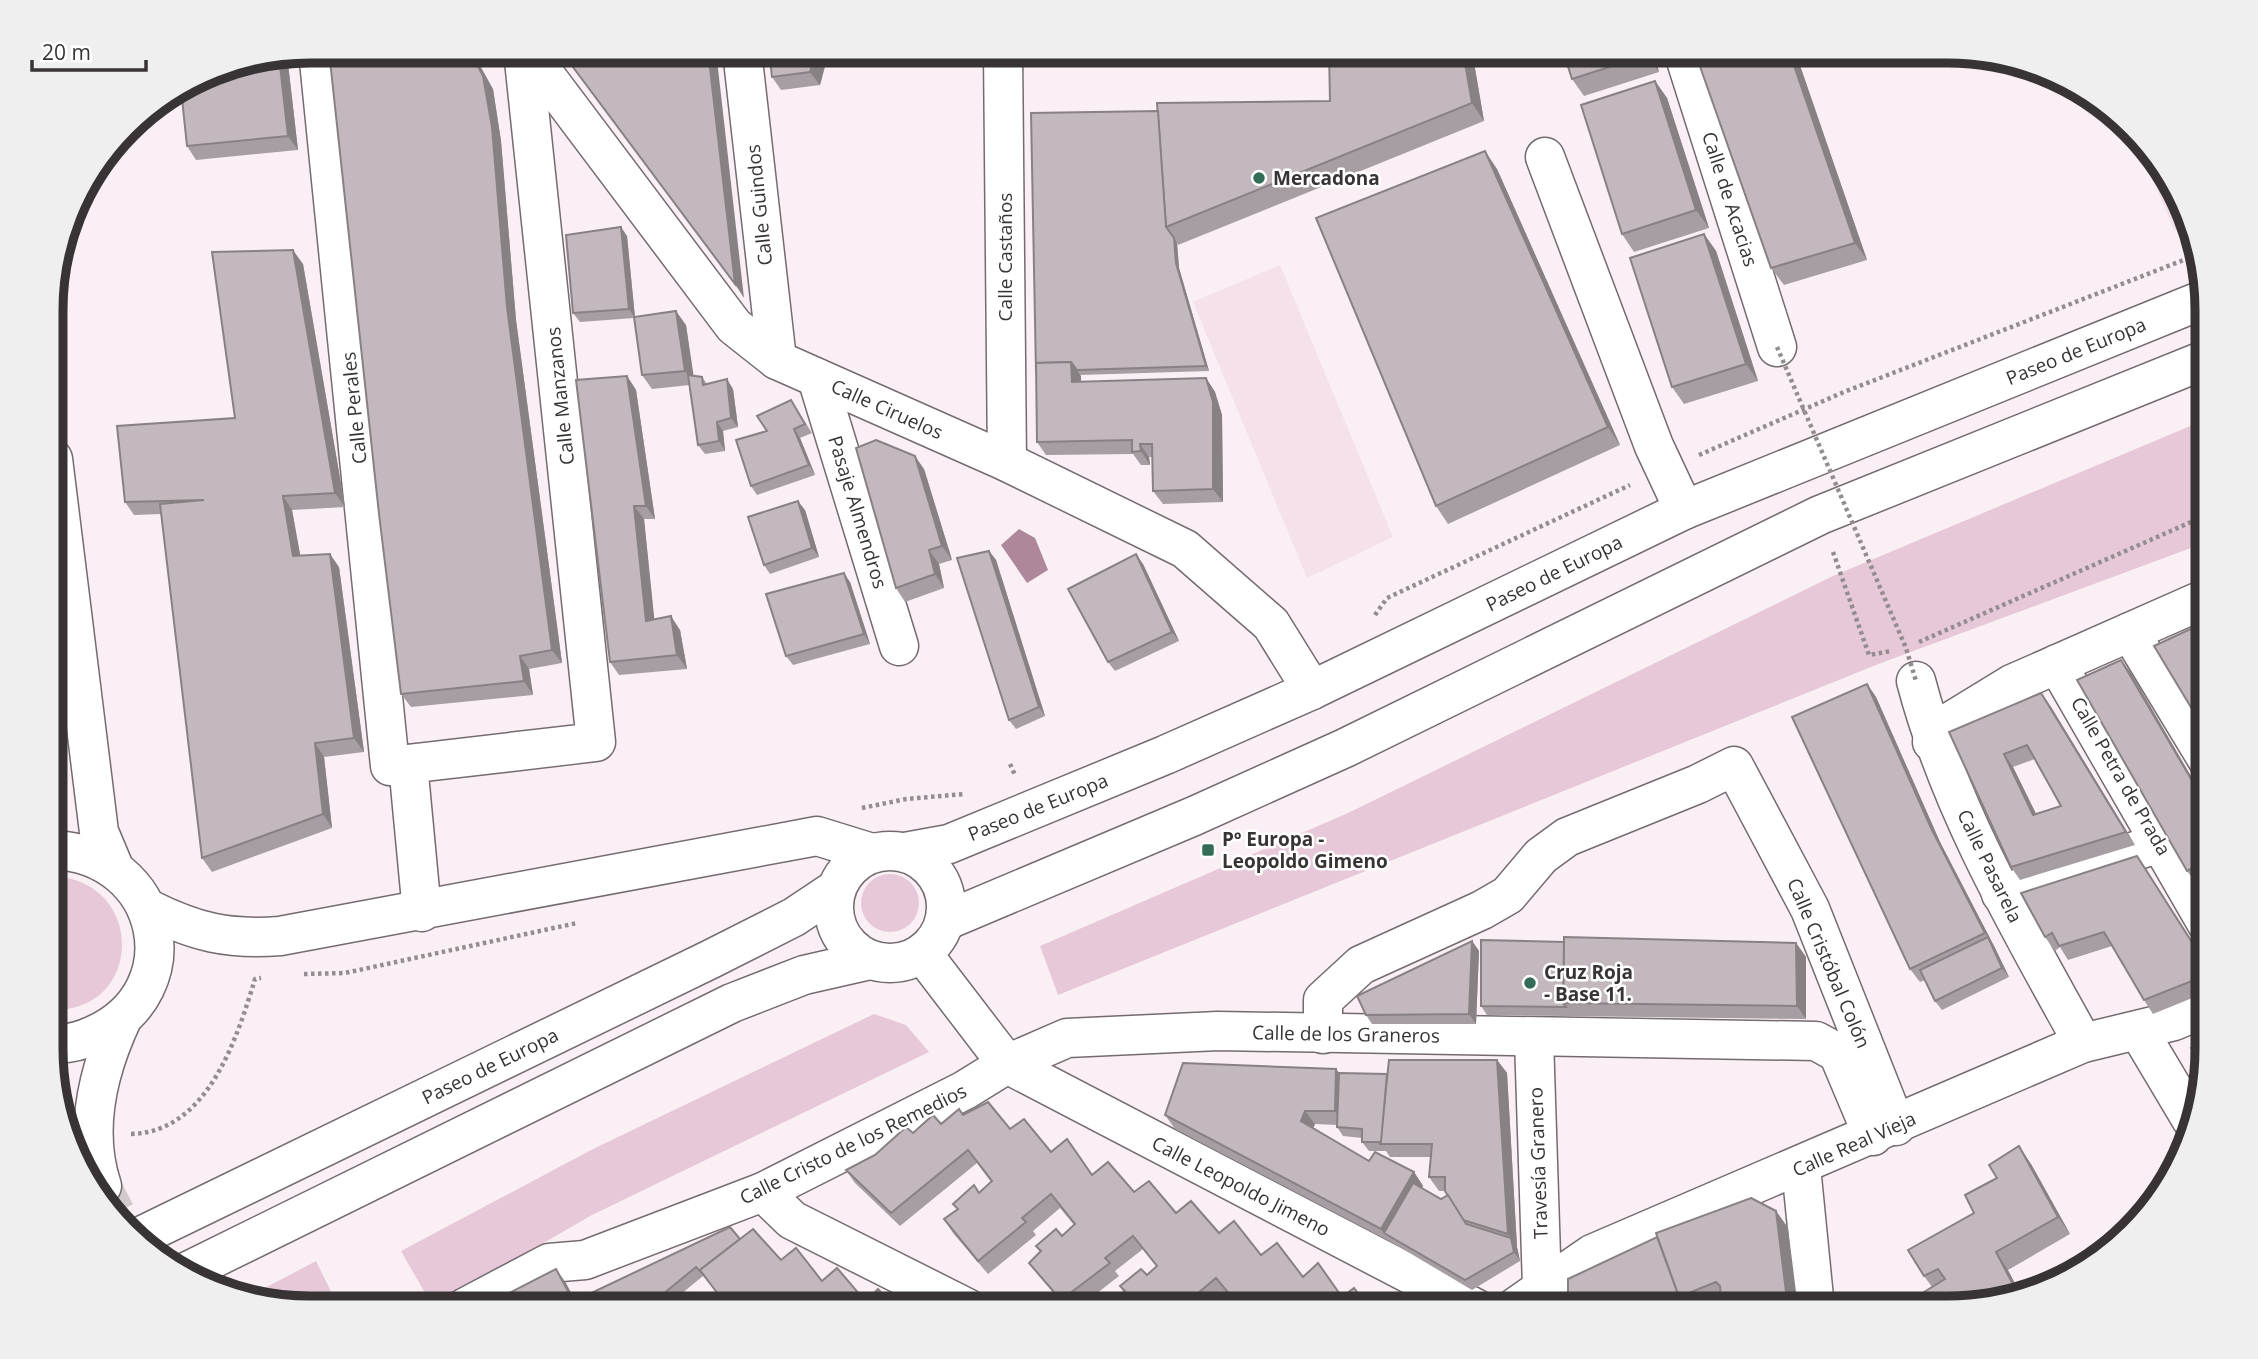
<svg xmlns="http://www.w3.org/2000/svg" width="2258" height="1359" viewBox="0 0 2258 1359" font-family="'Open Sans',sans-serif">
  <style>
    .built { fill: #f4e1eb }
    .green { fill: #e7c8d8 }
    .water { fill: #ae879b }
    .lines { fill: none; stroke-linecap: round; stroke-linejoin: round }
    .major-tunnel { stroke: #d3cace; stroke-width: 38; stroke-dasharray: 38 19; stroke-linecap: butt }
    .minor-casing { stroke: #746b70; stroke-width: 41 }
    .major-casing { stroke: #746b70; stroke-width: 41 }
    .path { stroke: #948d90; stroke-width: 4.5; stroke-dasharray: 3.5 3.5; stroke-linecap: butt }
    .minor { stroke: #fff; stroke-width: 38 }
    .major { stroke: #fff; stroke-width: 38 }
    .path-bridge { stroke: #948d90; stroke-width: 4.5; stroke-dasharray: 3.5 3.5; stroke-linecap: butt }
    .wall { fill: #a79ea3; fill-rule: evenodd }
    .shaded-wall { fill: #888184 }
    .building { fill: #c2b8bd; stroke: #888184; stroke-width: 2; fill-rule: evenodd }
    .poi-dot { fill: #336d57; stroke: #fff; stroke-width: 2.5 }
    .labels { text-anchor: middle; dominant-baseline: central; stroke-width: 5; stroke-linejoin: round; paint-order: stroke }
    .poi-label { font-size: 19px; font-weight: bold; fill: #383436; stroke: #fff; text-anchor: start }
    .street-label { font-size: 19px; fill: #383436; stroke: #fff }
    .rim { fill: none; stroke: #383436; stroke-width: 9 }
  </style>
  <rect width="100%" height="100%" fill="#faeff4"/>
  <g class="built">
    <polygon points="2136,140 2164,166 2184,227 2174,230"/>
    <polygon points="1280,265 1393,537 1307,578 1193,302"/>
  </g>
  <g class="green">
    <polygon points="2207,419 2207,542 1881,663 1058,995 1040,946 1348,813 1833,576"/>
    <circle cx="890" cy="903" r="29"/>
    <path d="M53 876C146 881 144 1011 53 1010Z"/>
    <polygon points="874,1014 906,1025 929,1052 592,1215 433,1307 401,1251 593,1149"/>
    <path d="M2138 1214 2092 1260C2101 1236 2115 1224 2138 1214Z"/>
    <polygon points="316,1261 339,1308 309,1308 244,1299"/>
  </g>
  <polygon class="water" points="1019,529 1035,538 1048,570 1027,583 1001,545"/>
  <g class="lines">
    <polyline class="major-tunnel" points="102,1186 116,1213"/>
    <g class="minor-casing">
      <g id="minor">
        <polyline points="318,51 390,766 596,742 523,51"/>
        <polyline points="527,51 734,326 777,360 1007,462 1185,549 1271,624 1312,690"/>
        <polyline points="742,51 777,360"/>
        <polyline points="1003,51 1007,462"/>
        <polyline points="1683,51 1777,347"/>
        <polyline points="1545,157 1654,446 1684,510"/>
        <polyline points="817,378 899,646"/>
        <polyline points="2130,632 2207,759"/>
        <polyline points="2057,664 2207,924"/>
        <path d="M1916 681C1950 810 2019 927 2083 1043"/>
        <polyline points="1932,742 1945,725 2012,684 2207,598"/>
        <polyline points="408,764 422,912"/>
        <polyline points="2001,894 2160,843"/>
        <path d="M149 909C195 932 228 940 280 936L817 836 872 853"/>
        <polyline points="922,953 1007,1064 1067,1038 1218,1031 1816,1041 1838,1053 1873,1136"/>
        <polyline points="2138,1030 2191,1119"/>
        <polyline points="1323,1034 1323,1000 1361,965 1482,910 1508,895 1541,856 1567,837 1698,784 1734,766 1810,909 1896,1126"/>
        <polyline points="1534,1039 1542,1287"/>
        <polyline points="1801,1167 1815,1308"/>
        <polyline points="763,1192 792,1220 967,1308"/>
        <polyline points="464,1308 549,1263 585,1260 763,1192 965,1090 1007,1064 1475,1308"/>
        <polyline points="1514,1308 1592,1254 2083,1043 2174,1021 2207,1007"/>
      </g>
    </g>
    <g class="major-casing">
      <g id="major">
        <polyline points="53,459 99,832 115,870"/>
        <path d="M53 850C164 854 193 991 94 1035 81 1041 68 1045 53 1043"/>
        <circle cx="890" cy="907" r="56"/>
        <polyline points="905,852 949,844 1165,755 1312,690 1684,510 2207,298"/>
        <polyline points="945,921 1194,816 1345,748 1820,515 2207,359"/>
        <path d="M102 1186C83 1129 98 1070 123 1017"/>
        <polyline points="141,1236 711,959 794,917 836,889"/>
        <polyline points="182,1274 732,1003 804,975 870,960"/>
      </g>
    </g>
    <g class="path">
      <polyline points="1699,455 1844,392 2194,256"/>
      <polyline points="1833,552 1869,655 1891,651"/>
      <polyline points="1375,615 1387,598 1630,485"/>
      <polyline points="1919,642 2207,515"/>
      <polyline points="1010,764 1015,775"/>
      <polyline points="862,808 906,799 964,794"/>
      <polyline points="304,974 345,973 577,923"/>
      <path d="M131 1134C208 1132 237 1038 255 979L261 978"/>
    </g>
    <use href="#minor" class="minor"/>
    <use href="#major" class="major"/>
    <polyline class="path-bridge" points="1777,347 1906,648 1916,681"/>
  </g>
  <g class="wall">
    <polygon points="829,51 820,85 781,90 772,77"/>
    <polygon points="1329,51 1472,51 1484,121 1178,245 1177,243 1179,268 1209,371 1080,375 1081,382 1206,378 1215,392 1222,415 1223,502 1163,504 1153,491 1152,457 1149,457 1150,465 1141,465 1133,454 1046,455 1037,442 1158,111 1330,101"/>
    <polygon points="1653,51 1659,72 1584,96 1572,79"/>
    <polygon points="1721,51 1795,51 1867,260 1784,285 1771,268"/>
    <polygon points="287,55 298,150 196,160 187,146 211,70"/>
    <polygon points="1655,81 1667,98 1709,228 1634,252 1622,234"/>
    <polygon points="493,89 501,141 516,320 562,663 529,669 533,695 411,707 401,694"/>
    <polygon points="1497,169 1620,445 1448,524 1436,506"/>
    <polygon points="1704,234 1716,251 1758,381 1684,404 1672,387"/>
    <polygon points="627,236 635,317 686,325 693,376 702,377 707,384 733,389 738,427 723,431 725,451 705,454 698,445 690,385 652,389 642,375 634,318 580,322 573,313"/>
    <polygon points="303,264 345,507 292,510 300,556 339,567 364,752 324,757 332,828 212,872 202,858 161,514 134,515 125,502 235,418"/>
    <polygon points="627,376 636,390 655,519 644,519 654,620 680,630 687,669 619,675 610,662"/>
    <polygon points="791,400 812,433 800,438 815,475 757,495 751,486 767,431"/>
    <polygon points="924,469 952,560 939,564 944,588 905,602 896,588"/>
    <polygon points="805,510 819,557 770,574 764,565"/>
    <polygon points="989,551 996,560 1045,716 1016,729 1009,720"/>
    <polygon points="1143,564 1179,641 1115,671 1108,662"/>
    <polygon points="850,582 870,644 793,665 786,656"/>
    <polygon points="2121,660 2131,673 2207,804 2207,879 2197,884 2187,871"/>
    <polygon points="1867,684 1876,697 1940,842 1994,946 2009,977 1942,1010 1935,1001 1925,980 1920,982 1910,969"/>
    <path d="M2041 693 2051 707 2135 845 2020 880 2011 867 1949 732ZM2035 759 2061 806 2036 814 2013 767Z"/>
    <polygon points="2146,869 2207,964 2207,992 2153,1014 2144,1000 2112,946 2068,960 2060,947 2055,951 2045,937"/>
    <polygon points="1472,941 1479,951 1476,1024 1372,1024 1366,1015"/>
    <polygon points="1564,942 1796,943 1806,957 1806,1019 1487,1015 1481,1006"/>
    <path d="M1497 1060 1507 1073 1517 1247 1520 1261 1472 1290 1391 1242 1175 1129 1165 1115 1336 1069 1339 1073 1387 1074ZM1315 1124 1337 1125V1127L1343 1136 1362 1138V1142L1369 1151H1386L1390 1157H1431L1429 1177 1439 1191H1445L1448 1195 1441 1199 1422 1188 1423 1186 1414 1172 1369 1161 1313 1128Z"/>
    <polygon points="963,1115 1010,1129 1092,1175 1134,1192 1219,1233 1342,1297 1379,1308 1239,1308 1226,1292 1206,1308 1113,1308 1124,1293 1120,1286 1147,1275 1157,1267 1143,1249 1115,1271 1119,1276 1078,1308 1066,1308 1039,1276 1029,1263 1040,1252 1036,1246 1062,1236 1074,1225 1060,1208 1033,1231 1036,1235 988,1274 953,1233 944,1219 958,1210 991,1182 977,1163 900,1226 855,1183 846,1170 875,1155 913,1133"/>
    <polygon points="2031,1164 2070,1234 2008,1270 1932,1287 1924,1276 1974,1213"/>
    <polygon points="1776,1211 1788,1228 1721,1302 1708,1308 1568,1308"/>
    <polygon points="740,1239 822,1281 866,1302 895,1308 691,1308 709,1302 718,1294 703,1276 664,1308 591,1308"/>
  </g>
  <g class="shaded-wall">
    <polygon points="470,51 472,51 493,89 501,141 516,320 562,663 552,650"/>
    <polygon points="708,51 716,51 744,298 735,284"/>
    <polygon points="816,51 829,51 820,85 810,72"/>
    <polygon points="1463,51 1472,51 1484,121 1472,103"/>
    <polygon points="1646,51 1653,51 1659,72 1647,55"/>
    <polygon points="1789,51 1795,51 1867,260 1855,243"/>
    <polygon points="287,55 298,150 288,136 279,57"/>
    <polygon points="1655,81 1667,98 1709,228 1696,210"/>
    <polygon points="1485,151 1497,169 1620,445 1608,427"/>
    <polygon points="621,227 627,236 635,318 629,309"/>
    <polygon points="1704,234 1716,251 1758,381 1746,364"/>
    <polygon points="1174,238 1177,243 1179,268 1209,371 1206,366 1176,263"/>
    <polygon points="293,250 303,264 345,507 335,493"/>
    <polygon points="676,311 686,325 695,385 685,371"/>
    <polygon points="1071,362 1081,376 1081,395 1072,382"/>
    <polygon points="627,376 636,390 655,519 646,506"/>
    <polygon points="1206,378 1215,392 1222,415 1223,502 1213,489"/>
    <polygon points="727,379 733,389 738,427 731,418"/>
    <polygon points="717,422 723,431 725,451 719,441"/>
    <polygon points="794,429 800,438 815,475 809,465"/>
    <polygon points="1140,444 1149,457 1150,465 1141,451"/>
    <polygon points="915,456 924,469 952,560 942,546"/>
    <polygon points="283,496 292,510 303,570 293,556"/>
    <polygon points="798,501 805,510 819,557 812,548"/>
    <polygon points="634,506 644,519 656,635 646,621"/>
    <polygon points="929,550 939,564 944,588 935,574"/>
    <polygon points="989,551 996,560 1045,716 1039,707"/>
    <polygon points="330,554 339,567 364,752 354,738"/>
    <polygon points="1136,554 1143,564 1179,641 1172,632"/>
    <polygon points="844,573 850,582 870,644 864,634"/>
    <polygon points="671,616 680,630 687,669 677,655"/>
    <polygon points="520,656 529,669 533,695 524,681"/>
    <polygon points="2121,660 2131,673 2207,804 2207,806"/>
    <polygon points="1867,684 1876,697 1940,842 1994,946 1985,933 1931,828"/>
    <polygon points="2041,693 2051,707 2135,845 2126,832"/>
    <polygon points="315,743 324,757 332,828 323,814"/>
    <polygon points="2004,754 2013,767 2043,828 2033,815"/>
    <polygon points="2137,856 2146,869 2207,966"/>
    <polygon points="1988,937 1994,946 2009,977 2002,968"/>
    <polygon points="1472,941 1479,951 1476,1024 1469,1014"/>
    <polygon points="1796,943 1806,957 1806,1019 1797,1006"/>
    <polygon points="1497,1060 1507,1073 1517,1247 1508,1234"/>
    <polygon points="1336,1069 1346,1082 1344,1125 1335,1111"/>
    <polygon points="1305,1111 1315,1124 1310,1134 1301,1121"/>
    <polygon points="2019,1146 2031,1164 2070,1234 2058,1217"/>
    <polygon points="1414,1172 1423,1186 1393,1238 1384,1233 1381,1229"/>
    <polygon points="1776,1211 1788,1228 1798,1308 1788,1308"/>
    <polygon points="1511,1238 1517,1247 1520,1261 1514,1252"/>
    <polygon points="1996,1252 2008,1270 2019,1291 2017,1292"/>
    <polygon points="556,1269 566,1283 579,1308 577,1308"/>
  </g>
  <g class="building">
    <polygon points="329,51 470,51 483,76 492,127 507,307 552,650 520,656 524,681 401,694 379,514"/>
    <polygon points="561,51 708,51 735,284"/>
    <polygon points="769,51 816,51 810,72 772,77"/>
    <polygon points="1329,51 1463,51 1472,103 1166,227 1157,103 1330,101"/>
    <polygon points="1563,51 1646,51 1647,55 1572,79"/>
    <polygon points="1721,51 1789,51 1855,243 1771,268 1697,58"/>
    <polygon points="279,57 288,136 187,146 181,89 211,70"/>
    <polygon points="1655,81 1696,210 1622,234 1581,105"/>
    <polygon points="1158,111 1166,227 1174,238 1176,263 1206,366 1077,370 1071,362 1036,363 1036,372 1031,113"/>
    <polygon points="1485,151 1608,427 1436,506 1316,218"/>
    <polygon points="621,227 629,309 573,313 566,235"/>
    <polygon points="1704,234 1746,364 1672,387 1630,258"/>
    <polygon points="293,250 335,493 283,496 293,556 330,554 354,738 315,743 323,814 202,858 160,504 204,500 125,502 117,426 235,418 212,252"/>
    <polygon points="676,311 685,371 642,375 634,317"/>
    <polygon points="1071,362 1072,382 1206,378 1213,402 1213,489 1153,491 1152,444 1140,444 1141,451 1132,452 1132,440 1037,442 1036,363"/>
    <polygon points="688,375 702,377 703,385 727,379 731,418 717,422 719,441 698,445"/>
    <polygon points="627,376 646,506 634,506 646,621 671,616 677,655 610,662 576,380"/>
    <polygon points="791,400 805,424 794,429 809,465 751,486 736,440 767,431 757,416"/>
    <polygon points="876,440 915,456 942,546 929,550 935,574 896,588 856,448"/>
    <polygon points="798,501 812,548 764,565 748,517"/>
    <polygon points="989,551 1039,707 1009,720 957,558"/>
    <polygon points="1136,554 1172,632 1108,662 1068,589"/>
    <polygon points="844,573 864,634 786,656 766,594"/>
    <polygon points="2199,625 2207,639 2207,734 2154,646"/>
    <polygon points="2121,660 2207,806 2207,860 2187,871 2077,680"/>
    <polygon points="1867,684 1931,828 1985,933 1910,969 1792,717"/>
    <path d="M2041 693 2126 832 2011 867 1949 732ZM2027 745 2061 806 2033 815 2004 754Z"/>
    <polygon points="2137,856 2207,966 2207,975 2144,1000 2104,932 2059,946 2052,933 2045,937 2021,893"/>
    <polygon points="1564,937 1796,943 1797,1006 1563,1003"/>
    <polygon points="1988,937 2002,968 1935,1001 1920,970"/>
    <polygon points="1481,940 1564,942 1563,1003 1566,1007 1481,1006"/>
    <polygon points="1472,941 1469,1014 1366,1015 1357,996"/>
    <polygon points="2207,1040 2207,1066 2204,1074 2191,1048"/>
    <polygon points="1389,1060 1497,1060 1508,1234 1463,1220 1445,1191 1445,1177 1429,1177 1432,1144 1380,1144"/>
    <polygon points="1183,1063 1336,1069 1335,1111 1305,1111 1301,1121 1369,1161 1375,1152 1414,1172 1381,1229 1165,1115"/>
    <polygon points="1339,1073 1387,1074 1381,1142 1362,1142 1362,1129 1337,1127"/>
    <polygon points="988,1102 1010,1129 1024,1119 1051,1152 1067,1139 1092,1175 1108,1162 1134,1192 1149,1181 1176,1213 1191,1201 1219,1233 1234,1221 1261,1255 1277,1243 1303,1277 1318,1263 1342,1297 1354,1288 1367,1305 1372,1299 1379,1308 1241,1308 1216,1278 1191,1299 1195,1304 1189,1308 1114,1308 1110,1303 1125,1291 1120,1286 1141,1269 1147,1275 1157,1266 1133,1236 1105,1258 1110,1263 1061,1300 1029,1263 1041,1251 1036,1246 1056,1229 1062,1236 1075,1224 1051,1194 1022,1218 1026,1222 978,1261 944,1219 958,1209 953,1204 974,1185 979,1193 992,1181 968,1150 891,1213 846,1170 875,1155 906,1127 913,1133 933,1115 941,1124 959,1109 963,1115"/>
    <polygon points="2019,1146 2058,1217 1996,1252 2017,1292 1965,1308 1933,1308 1924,1292 1945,1279 1938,1269 1924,1276 1908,1250 1974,1213 1965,1195 1997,1178 1989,1165"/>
    <polygon points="1413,1183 1441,1199 1448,1195 1466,1224 1511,1238 1514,1252 1465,1280 1384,1233"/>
    <polygon points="1751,1198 1776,1211 1788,1308 1722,1308 1720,1286 1716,1282 1679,1297 1656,1233"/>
    <polygon points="730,1227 740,1239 700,1270 703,1274 696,1267 646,1308 591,1308 583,1297"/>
    <polygon points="753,1229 781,1260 796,1248 822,1281 837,1268 866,1302 878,1289 895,1308 776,1308 774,1307 773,1308 691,1308 704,1297 709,1302 718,1294 700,1270"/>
    <polygon points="1657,1237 1679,1297 1682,1301 1662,1308 1568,1308 1568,1279"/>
    <polygon points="556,1269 577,1308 480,1308"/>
  </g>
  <g class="poi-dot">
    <circle cx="1259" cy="178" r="7"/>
    <rect x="1201" y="843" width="14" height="14" rx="3.5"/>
    <circle cx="1530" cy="983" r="7"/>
  </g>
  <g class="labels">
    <g class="poi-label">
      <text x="1273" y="178">Mercadona</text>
      <text x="1222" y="839">Pº Europa -<tspan x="1222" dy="22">Leopoldo Gimeno</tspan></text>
      <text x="1544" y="972">Cruz Roja<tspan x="1544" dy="22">- Base 11.</tspan></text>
    </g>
    <g class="street-label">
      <text transform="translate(1730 199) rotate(72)">Calle de Acacias</text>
      <text transform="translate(759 205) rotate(-96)">Calle Guindos</text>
      <text transform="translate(1005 257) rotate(-90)">Calle Castaños</text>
      <text transform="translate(2076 351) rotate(-22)">Paseo de Europa</text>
      <text transform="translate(560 396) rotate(-96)">Calle Manzanos</text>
      <text transform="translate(354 408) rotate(-96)">Calle Perales</text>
      <text transform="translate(887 409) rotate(24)">Calle Ciruelos</text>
      <text transform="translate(858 512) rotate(73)">Pasaje Almendros</text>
      <text transform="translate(1554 573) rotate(-26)">Paseo de Europa</text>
      <text transform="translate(2121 776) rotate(60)">Calle Petra de Prada</text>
      <text transform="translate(1038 807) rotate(-22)">Paseo de Europa</text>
      <text transform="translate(1990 866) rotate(64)">Calle Pasarela</text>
      <text transform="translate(1829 963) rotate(67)">Calle Cristóbal Colón</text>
      <text transform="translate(1346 1034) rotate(1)">Calle de los Graneros</text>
      <text transform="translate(490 1066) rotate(-26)">Paseo de Europa</text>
      <text transform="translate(853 1144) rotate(-26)">Calle Cristo de los Remedios</text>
      <text transform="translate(1854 1144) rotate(-24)">Calle Real Vieja</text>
      <text transform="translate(1538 1163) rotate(-92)">Travesía Granero</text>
      <text transform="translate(1241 1186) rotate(27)">Calle Leopoldo Jimeno</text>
    </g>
  </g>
  <path d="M0 0H2258V1359H0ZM310 63H1948A247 247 0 0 1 2195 310V1049A247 247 0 0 1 1948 1296H310A247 247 0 0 1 63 1049V310A247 247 0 0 1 310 63Z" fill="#efefef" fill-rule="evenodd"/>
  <path class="rim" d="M310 63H1948A247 247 0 0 1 2195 310V1049A247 247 0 0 1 1948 1296H310A247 247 0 0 1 63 1049V310A247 247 0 0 1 310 63Z"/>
  <path d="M32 60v10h114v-10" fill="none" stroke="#383436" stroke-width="3.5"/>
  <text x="42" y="60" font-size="21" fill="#383436" stroke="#ffffff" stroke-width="5" paint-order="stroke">20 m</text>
</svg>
